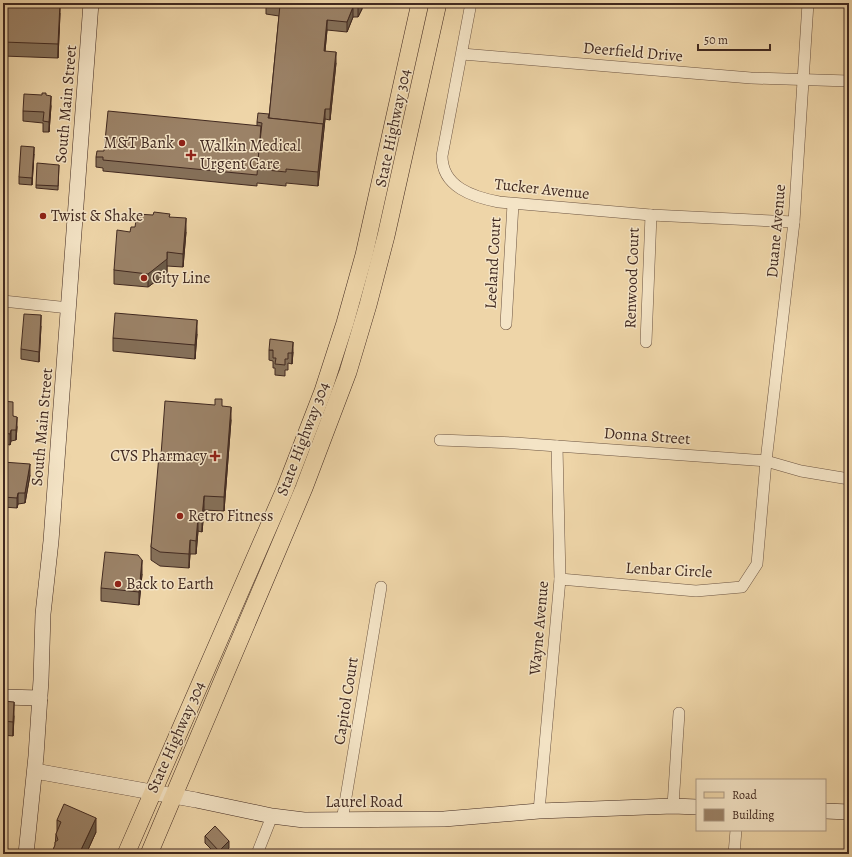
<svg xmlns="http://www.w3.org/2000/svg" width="852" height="857" viewBox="0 0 852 857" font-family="Alegreya,serif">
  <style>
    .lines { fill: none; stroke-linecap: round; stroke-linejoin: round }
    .street-casing { stroke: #6c5442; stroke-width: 12 }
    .secondary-casing { stroke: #412920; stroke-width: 16 }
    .primary-casing { stroke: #412920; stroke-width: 18 }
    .street { stroke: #f4e4c6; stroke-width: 11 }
    .secondary { stroke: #f4e4c6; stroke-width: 15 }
    .primary { stroke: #eed5a8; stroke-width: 17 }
    .wall { fill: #857059; stroke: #412920 }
    .shaded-wall { fill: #6c5b48; stroke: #412920 }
    .building { fill: #9b8267; stroke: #412920 }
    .poi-dot { fill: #8f2418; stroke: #f4e4c6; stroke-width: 1.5 }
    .labels { text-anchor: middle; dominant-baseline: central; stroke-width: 3; stroke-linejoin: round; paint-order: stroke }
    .street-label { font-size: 16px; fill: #412920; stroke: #f4e4c6 }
    .poi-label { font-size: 16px; fill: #412920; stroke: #f4e4c6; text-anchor: start }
  </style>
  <rect width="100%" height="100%" fill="#eed5a8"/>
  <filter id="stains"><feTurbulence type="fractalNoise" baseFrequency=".005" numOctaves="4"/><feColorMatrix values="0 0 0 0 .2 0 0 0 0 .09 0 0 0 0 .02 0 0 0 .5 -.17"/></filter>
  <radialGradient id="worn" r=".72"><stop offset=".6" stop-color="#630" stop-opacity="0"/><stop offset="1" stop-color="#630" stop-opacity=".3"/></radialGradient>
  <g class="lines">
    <g class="street-casing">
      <g id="street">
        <path d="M471 3 442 156C442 187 473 197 499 202L651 215 794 222"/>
        <polyline points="462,54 751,78 849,81"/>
        <polyline points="3,301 69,308"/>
        <polyline points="506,324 513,204"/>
        <polyline points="646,342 651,215"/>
        <polyline points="440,440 515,443 766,461 801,471 849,479"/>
        <polyline points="560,579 696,591 742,587 757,564 766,461 794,222 808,3"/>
        <polyline points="673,806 679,713"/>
        <polyline points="539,811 560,579 557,446"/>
        <polyline points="342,821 381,587"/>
        <polyline points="257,854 272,816"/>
        <polyline points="734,854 736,830"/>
      </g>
    </g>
    <g class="secondary-casing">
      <g id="secondary">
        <polyline points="3,697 40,698"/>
        <polyline points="35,771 196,800 272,816 304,820 444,819 539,811 673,806 697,807"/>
        <polyline points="825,811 849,812"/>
        <polyline points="26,854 36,756 41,680 43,614 51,541 91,3"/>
      </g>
    </g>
    <g class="primary-casing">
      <g id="primary">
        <polyline points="126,854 285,489 323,391 345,323 364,255 420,3"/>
        <polyline points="149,854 304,488 348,372 368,305 386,236 438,3"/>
      </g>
    </g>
    <use href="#street" class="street"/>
    <use href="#secondary" class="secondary"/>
    <use href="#primary" class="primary"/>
  </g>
  <g class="wall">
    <polygon points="3,3 60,13 58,58 3,56"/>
    <polygon points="266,3 362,3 362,9 358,17 353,17 347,32 327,30 325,51 336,63 330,120 325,119 318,186 286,183 286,186 257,183 257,186 103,171 103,168 96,167 96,157 104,151 257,126 257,122 269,117 279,16 266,14"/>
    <polygon points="46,95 51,106 49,132 43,132 43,123 23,121 23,111"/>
    <polygon points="34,154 32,185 19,184 19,177"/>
    <polygon points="59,165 58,190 36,188 36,185"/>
    <polygon points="170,217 186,232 183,267 167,266 167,273 148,287 114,284 114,270 130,232 135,227"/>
    <polygon points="41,326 39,362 21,359 21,349"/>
    <polygon points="197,334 195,359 113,351 113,338"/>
    <polygon points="269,350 293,352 292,364 288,363 288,370 285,370 285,376 275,375 275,368 273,368 273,361 269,360"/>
    <polygon points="3,401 13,416 17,427 16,440 11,441 10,445 5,444 4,447 3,447"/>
    <polygon points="222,406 231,420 224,511 204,510 202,532 198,531 196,554 190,554 189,568 160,566 151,560 151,547 161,455"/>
    <polygon points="3,462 30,475 25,503 18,504 17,508 3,507"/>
    <polygon points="142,574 139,605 101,601 101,588"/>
    <polygon points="3,701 14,716 13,736 3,735"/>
    <polygon points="57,820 96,832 86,854 52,854 52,852 55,846 56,834 57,832"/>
    <polygon points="205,836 229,848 223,854 216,854 205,843"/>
  </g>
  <g class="shaded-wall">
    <polygon points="60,3 60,13 58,58 58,44"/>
    <polygon points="360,3 362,3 362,9 358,17 358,7"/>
    <polygon points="353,7 353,17 347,32 347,22"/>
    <polygon points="327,20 327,30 324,61 324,51"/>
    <polygon points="336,52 336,63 330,120 330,109"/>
    <polygon points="51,96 51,106 49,132 49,122"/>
    <polygon points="325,109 325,119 318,186 318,172"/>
    <polygon points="34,147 34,154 32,185 32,178"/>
    <polygon points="186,218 186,232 183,267 183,254"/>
    <polygon points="167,252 167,273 148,287 148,274"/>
    <polygon points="41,315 41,326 39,362 39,352"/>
    <polygon points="197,320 197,334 195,359 195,345"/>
    <polygon points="293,342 293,352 292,364 292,353"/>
    <polygon points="231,407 231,420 224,511 224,497"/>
    <polygon points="17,417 17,427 16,440 16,430"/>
    <polygon points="11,430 11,441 10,445 10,434"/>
    <polygon points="5,433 5,444 4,447 4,437"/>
    <polygon points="30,464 30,475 25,503 25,493"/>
    <polygon points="18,493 18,504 17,508 17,498"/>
    <polygon points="204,496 204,510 202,532 202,518"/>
    <polygon points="198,517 198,531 196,554 196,541"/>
    <polygon points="190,540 190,554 189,568 189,554"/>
    <polygon points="142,560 142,574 139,605 139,592"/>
    <polygon points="14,702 14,716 13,736 13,722"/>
    <polygon points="96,818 96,832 86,854 79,854"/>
    <polygon points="229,841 229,848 223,854 219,854 219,851"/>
  </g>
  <g class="building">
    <polygon points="3,3 60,3 58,44 3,42"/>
    <polygon points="266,3 360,3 358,7 353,7 347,22 327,20 324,51 336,52 330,109 325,109 323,127 323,124 269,118 280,5 266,4"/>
    <polygon points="42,93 46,93 46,95 51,96 49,122 43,121 44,112 23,111 24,94 42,95"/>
    <polygon points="108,111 261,126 257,175 103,160 103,157 96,157 97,151 104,151"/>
    <polygon points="258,113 269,114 268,118 323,124 318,172 286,169 286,172 257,169 262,123 257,122"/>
    <polygon points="21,146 34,147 32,178 19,177"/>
    <polygon points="37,163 59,165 58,186 36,185"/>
    <polygon points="154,212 170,214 169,217 186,218 183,254 167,252 167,259 148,274 114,270 117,230 130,232 131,227 135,227 137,214 153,215"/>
    <polygon points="115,313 197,320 195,345 113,338"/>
    <polygon points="24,314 41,315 39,352 21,349"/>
    <polygon points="270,339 293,342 292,353 288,353 288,359 285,359 285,365 275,364 276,358 273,358 273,350 269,350"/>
    <polygon points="215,399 222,399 222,406 231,407 224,497 204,496 202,518 198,517 196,541 190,540 189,554 160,552 151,547 159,455 161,455 165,401 215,405"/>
    <polygon points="3,401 13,402 13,416 17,417 16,430 11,430 10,434 5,433 4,437 3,436"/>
    <polygon points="3,462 30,464 25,493 18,493 17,498 3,497"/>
    <polygon points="105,552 138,555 142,560 139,592 101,588"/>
    <polygon points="3,701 14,702 13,722 3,721"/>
    <polygon points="64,804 96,818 79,854 53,854 52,852 55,845 55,842 58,840 56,834 61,822 57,820"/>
    <polygon points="215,826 229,841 219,851 205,836"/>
  </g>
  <g class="poi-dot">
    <circle cx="182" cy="143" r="4"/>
    <path d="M189 149h4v4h4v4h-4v4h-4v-4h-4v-4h4z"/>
    <circle cx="43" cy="216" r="4"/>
    <circle cx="144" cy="278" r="4"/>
    <path d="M213 450h4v4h4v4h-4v4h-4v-4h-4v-4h4z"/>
    <circle cx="180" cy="516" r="4"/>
    <circle cx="118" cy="584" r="4"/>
  </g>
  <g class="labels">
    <g class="street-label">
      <text transform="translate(633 52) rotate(5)">Deerfield Drive</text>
      <text transform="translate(66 104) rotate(-85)">South Main Street</text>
      <text transform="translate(393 128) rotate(-78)">State Highway 304</text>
      <text transform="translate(542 189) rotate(6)">Tucker Avenue</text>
      <text transform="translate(776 231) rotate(-85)">Duane Avenue</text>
      <text transform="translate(493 263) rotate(-87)">Leeland Court</text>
      <text transform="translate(632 278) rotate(-88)">Renwood Court</text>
      <text transform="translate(42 427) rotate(-85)">South Main Street</text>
      <text transform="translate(647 436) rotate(4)">Donna Street</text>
      <text transform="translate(303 439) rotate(-69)">State Highway 304</text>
      <text transform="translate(669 570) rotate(3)">Lenbar Circle</text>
      <text transform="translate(539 628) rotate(-85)">Wayne Avenue</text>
      <text transform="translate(346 701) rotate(-81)">Capitol Court</text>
      <text transform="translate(176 737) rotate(-66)">State Highway 304</text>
      <text x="364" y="802">Laurel Road</text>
    </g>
    <g class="poi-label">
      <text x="174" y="143" text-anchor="end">M&amp;T Bank</text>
      <text x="200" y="146">Walkin Medical<tspan x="200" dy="18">Urgent Care</tspan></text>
      <text x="51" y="216">Twist &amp; Shake</text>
      <text x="152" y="278">City Line</text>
      <text x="207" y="456" text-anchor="end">CVS Pharmacy</text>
      <text x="188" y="516">Retro Fitness</text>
      <text x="126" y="584">Back to Earth</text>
    </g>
  </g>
  <rect width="852" height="857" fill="none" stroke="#eed5a8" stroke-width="16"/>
  <rect x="4" y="4" width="844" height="849" fill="none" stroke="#412920" stroke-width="2"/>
  <rect x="8" y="8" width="836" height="841" fill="none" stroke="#412920"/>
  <rect x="696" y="779" width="130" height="52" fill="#f4e4c6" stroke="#ac9984"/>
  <rect x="704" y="792" width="20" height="6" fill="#eed5a8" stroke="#ac9984"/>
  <text x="732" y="799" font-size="12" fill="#412920">Road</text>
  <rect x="704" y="809" width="20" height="12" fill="#9b8267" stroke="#ac9984"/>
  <text x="732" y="819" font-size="12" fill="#412920">Building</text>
  <path d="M698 44v6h72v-6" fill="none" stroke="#412920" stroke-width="2"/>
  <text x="704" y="44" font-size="12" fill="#412920" stroke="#f4e4c6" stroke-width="3" paint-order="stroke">50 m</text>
  <rect width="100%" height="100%" filter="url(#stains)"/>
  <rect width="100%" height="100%" fill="url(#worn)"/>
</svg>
